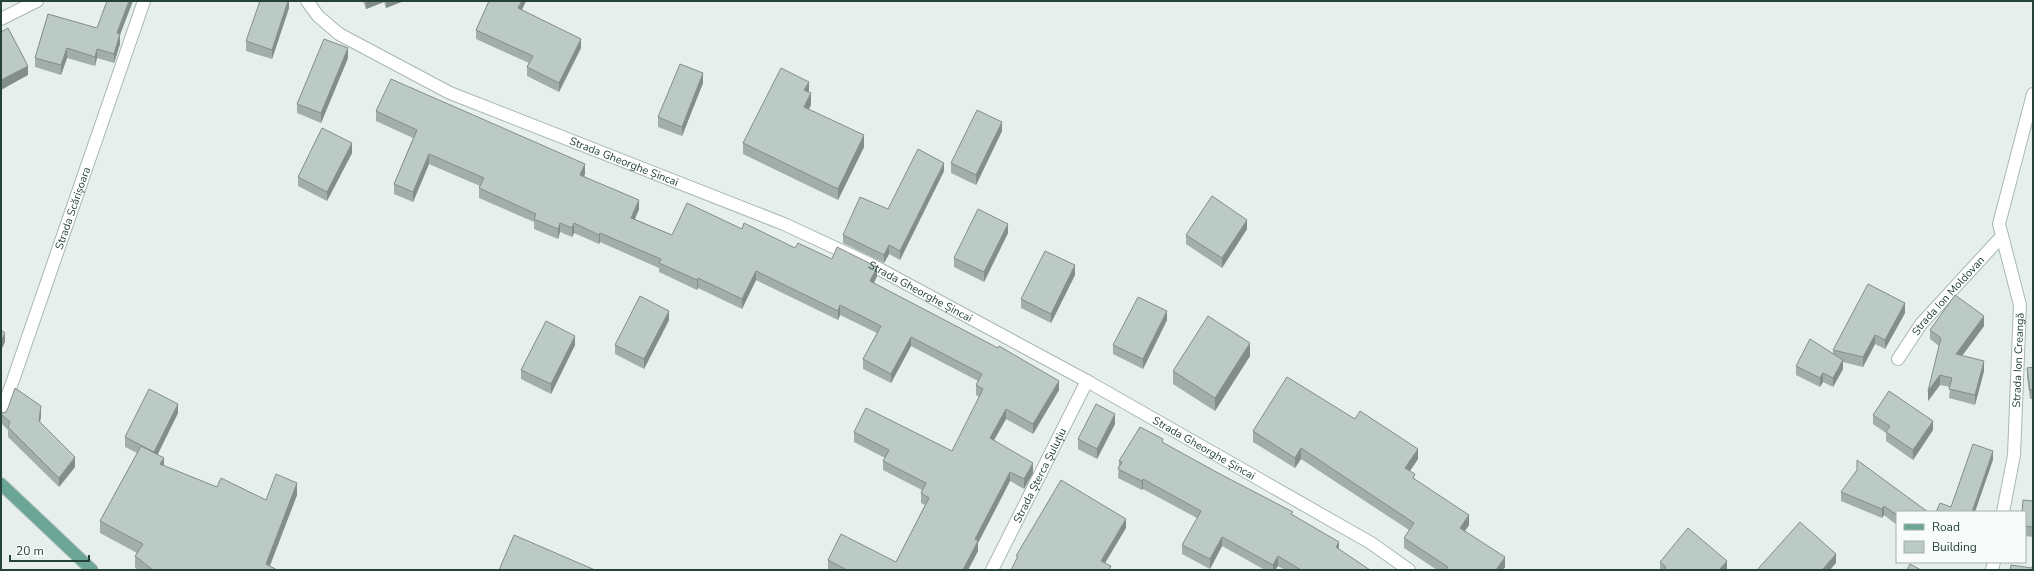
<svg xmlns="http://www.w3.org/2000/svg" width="2034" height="571" viewBox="0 0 2034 571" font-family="'Nunito Sans',sans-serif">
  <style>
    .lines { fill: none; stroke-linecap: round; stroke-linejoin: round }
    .minor-casing { stroke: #a8b8b2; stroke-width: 14 }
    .major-casing { stroke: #c2cac8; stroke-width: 14 }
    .minor { stroke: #fff; stroke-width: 12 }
    .major { stroke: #6aa596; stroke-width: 12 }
    .wall { fill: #a1aea9 }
    .shaded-wall { fill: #838d89 }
    .building { fill: #bbcac4; stroke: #838d89 }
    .labels { text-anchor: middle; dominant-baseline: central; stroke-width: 3; stroke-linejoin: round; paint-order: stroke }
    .street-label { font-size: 11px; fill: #24423a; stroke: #f7fbf9 }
  </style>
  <rect width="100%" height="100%" fill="#e6efeb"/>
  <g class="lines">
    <g class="minor-casing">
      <g id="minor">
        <path id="s1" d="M307 1 318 16 339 34 450 93 784 224 870 264 1087 381 1371 543 1409 570"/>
        <polyline points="1,19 37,1"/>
        <path id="s2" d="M1898 359 1921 324 2002 236"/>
        <path id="s3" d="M1 415 144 1"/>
        <path id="s4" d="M2003 512 2014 455 2020 305 1999 224 2033 94"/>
        <path id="s5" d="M992 570 1087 381"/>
        <polyline points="1992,570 1994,562"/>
      </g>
    </g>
    <g class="major-casing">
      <polyline id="major" points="1,484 92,570"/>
    </g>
    <use href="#minor" class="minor"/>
    <use href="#major" class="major"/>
  </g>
  <g class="wall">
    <polygon points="289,1 289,8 272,59 246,51 246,41"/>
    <polygon points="363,1 404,1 386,8 384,2 366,9"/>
    <polygon points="489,1 526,1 522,10 581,48 559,92 527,76 527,67 529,63 476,39 476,30"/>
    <polygon points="48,14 120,35 120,44 114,63 97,58 95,66 67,58 61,75 35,67 35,58"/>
    <polygon points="348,58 321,123 297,113 297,104"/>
    <polygon points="703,83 682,136 658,127 658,117"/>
    <polygon points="809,92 811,105 809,109 864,147 838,200 743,154 743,143"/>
    <polygon points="376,111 585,174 584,176 639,209 635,219 672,235 742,229 795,248 832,259 877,276 874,283 1059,390 1033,434 1006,419 994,440 1033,473 1024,489 1010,481 978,543 978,551 968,570 828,570 828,560 896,562 925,505 921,503 921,493 922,490 883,470 883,461 885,458 854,442 854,432 952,451 979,397 976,395 976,385 978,381 911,346 891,383 863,369 863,359 877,333 840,315 838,320 756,280 742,309 698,288 697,290 659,272 659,268 600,242 599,244 574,233 572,237 560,232 558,239 534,229 534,222 479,198 479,188 480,186 429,164 413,202 394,194 394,184 413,138 376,121"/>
    <polygon points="1002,131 976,185 951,173 951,163"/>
    <polygon points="352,153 327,201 298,186 298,177"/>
    <polygon points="944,171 900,260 889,254 884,263 843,243 843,235 888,209"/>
    <polygon points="1247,229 1222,268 1186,244 1186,235"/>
    <polygon points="1008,233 984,282 954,267 954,258"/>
    <polygon points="1075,275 1051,323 1021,308 1021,299"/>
    <polygon points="1905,313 1885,349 1875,344 1863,367 1843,362 1843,369 1833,387 1823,382 1820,387 1796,375 1796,366 1833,354 1833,350"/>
    <polygon points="669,320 644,369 615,354 615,345"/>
    <polygon points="1167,320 1143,369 1113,354 1113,345"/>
    <polygon points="1984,326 1962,356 1984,371 1975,405 1949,398 1950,387 1940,385 1928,401 1939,346 1930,339 1930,330"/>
    <polygon points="575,345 551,394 521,379 521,370"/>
    <polygon points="1250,356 1215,411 1173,384 1173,371"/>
    <polygon points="2033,367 2033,399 2030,399 2027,377 2027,368"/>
    <polygon points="8,408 41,415 40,422 75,467 59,487 8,437 8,430 1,423 1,413 6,412"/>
    <polygon points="178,413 157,455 164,466 217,487 266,500 297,495 270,566 278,570 138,570 135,568 135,556 137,553 100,533 100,521 137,453 125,447 125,437"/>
    <polygon points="1873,415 1933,430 1913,460 1886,441 1886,433 1873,424"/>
    <polygon points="1115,424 1097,459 1078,449 1078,439"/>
    <polygon points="1253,431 1418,459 1410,471 1415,480 1469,525 1465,531 1505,567 1503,570 1437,570 1404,548 1404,538 1409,530 1301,459 1295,468 1253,442"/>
    <polygon points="1163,443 1293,515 1339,550 1370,570 1285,570 1278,566 1275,570 1265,570 1222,546 1210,569 1182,554 1182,545 1197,518 1143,489 1142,490 1118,478 1119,461"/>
    <polygon points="1857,470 1897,512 1897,525 1884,515 1882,518 1841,501 1841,492"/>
    <polygon points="2033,501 2033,537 2025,536 2025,512"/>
    <polygon points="1660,562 1727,570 1660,570"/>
  </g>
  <g class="shaded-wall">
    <polygon points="129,1 133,1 120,35 120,44 114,63 114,54 117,33"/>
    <polygon points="288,1 289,1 289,8 272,59 272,50"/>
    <polygon points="366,1 384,1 384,2 366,9"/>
    <polygon points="386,1 404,1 386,8"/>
    <polygon points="522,1 526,1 518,17 518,8"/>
    <polygon points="581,39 581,48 559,92 559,83"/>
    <polygon points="67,48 67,58 61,75 61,65"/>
    <polygon points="348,48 348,58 321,123 321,113"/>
    <polygon points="97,49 97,58 95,66 95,57"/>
    <polygon points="28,66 28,75 1,90 1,80"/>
    <polygon points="703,73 703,83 682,136 682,127"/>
    <polygon points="809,82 809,93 804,90"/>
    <polygon points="811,93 811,105 804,118 804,107"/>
    <polygon points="1002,122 1002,131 976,185 976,175"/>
    <polygon points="864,135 864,147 838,200 838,189"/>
    <polygon points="352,143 352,153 327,201 327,192"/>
    <polygon points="429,154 429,164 413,202 413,192"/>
    <polygon points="944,163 944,171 900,260 900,251"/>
    <polygon points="585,164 585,174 580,185 580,175"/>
    <polygon points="639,200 639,209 631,228 631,218"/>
    <polygon points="1247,220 1247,229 1222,268 1222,258"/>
    <polygon points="560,223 560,232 558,239 558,229"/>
    <polygon points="574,223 574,233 572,237 572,228"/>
    <polygon points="1008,224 1008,233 984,282 984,272"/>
    <polygon points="600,233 600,242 599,244 599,235"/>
    <polygon points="889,245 889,254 884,263 884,255"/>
    <polygon points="1075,265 1075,275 1051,323 1051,314"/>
    <polygon points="877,267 877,276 870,291 870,281"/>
    <polygon points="756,271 756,280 742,309 742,299"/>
    <polygon points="698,278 698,288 697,290 697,280"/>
    <polygon points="1905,303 1905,313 1885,349 1885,340"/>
    <polygon points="840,305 840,315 838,320 838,311"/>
    <polygon points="669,311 669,320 644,369 644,359"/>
    <polygon points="1167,311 1167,320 1143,369 1143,359"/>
    <polygon points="1984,316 1984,326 1956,364 1956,354"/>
    <polygon points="5,333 5,342 1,351 1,342"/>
    <polygon points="1875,335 1875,344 1863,367 1863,357"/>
    <polygon points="575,336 575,345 551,394 551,384"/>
    <polygon points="911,337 911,346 891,383 891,374"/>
    <polygon points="1250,343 1250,356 1215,411 1215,398"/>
    <polygon points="1843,360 1843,369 1833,387 1833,378"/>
    <polygon points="1984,361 1984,371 1975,405 1975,395"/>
    <polygon points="1823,373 1823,382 1820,387 1820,378"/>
    <polygon points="1940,375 1940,385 1928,401 1928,391"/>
    <polygon points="2,379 2,389 1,393 1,383"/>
    <polygon points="1059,381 1059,390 1033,434 1033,424"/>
    <polygon points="178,404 178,413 154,462 154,452"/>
    <polygon points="41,406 41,415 39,430 39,421"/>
    <polygon points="1006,409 1006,419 990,447 990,438"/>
    <polygon points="1115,414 1115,424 1097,459 1097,449"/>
    <polygon points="1933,421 1933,430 1913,460 1913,450"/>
    <polygon points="1301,448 1301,459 1295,468 1295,458"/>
    <polygon points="1418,449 1418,459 1405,478 1405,468"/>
    <polygon points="1993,451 1993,460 1975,512 1972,512"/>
    <polygon points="75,457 75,467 59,487 59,478"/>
    <polygon points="164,458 164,470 160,464"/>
    <polygon points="1033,463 1033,473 1024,489 1024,479"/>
    <polygon points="1010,472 1010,481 978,543 978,551 968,570 963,570 975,539"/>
    <polygon points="1143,479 1143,489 1142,490 1142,481"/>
    <polygon points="297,483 297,495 268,570 266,564"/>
    <polygon points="1884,506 1884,515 1882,518 1882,509"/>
    <polygon points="1469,515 1469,525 1460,538 1460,528"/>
    <polygon points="1126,519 1126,528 1101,570 1101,561"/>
    <polygon points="1222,537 1222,546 1210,569 1210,559"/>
    <polygon points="1339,542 1339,552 1336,547"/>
    <polygon points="1836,554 1836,563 1830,570 1822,570"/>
    <polygon points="1278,556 1278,566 1275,570 1273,570 1273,565"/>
    <polygon points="1505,557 1505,567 1503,570 1496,570"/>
    <polygon points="1727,561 1727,570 1719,570"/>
  </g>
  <g class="building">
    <polygon points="107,1 129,1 117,33 120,34 114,54 97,49 95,57 67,48 61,65 35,58 48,14 97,28"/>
    <polygon points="260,1 288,1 272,50 246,41"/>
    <polygon points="489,1 522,1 518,8 581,39 559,83 527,67 533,56 476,30"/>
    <polygon points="8,28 28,66 1,80 1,32"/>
    <polygon points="324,39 348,48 321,113 297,104"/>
    <polygon points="680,64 703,73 682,127 658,117"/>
    <polygon points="781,68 809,82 804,90 811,93 804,107 864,135 838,189 743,143"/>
    <polygon points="391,79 585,164 580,175 639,200 631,218 672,235 687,203 742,229 744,223 795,248 798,243 832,259 837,247 877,267 870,281 998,348 999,346 1059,381 1033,424 1006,409 990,438 1033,463 1024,479 1010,472 975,539 978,541 963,570 847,570 828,560 841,534 896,562 929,498 921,493 926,483 883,461 889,450 854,432 866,408 952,451 983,389 976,385 982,374 911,337 891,374 863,359 881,326 840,305 838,311 756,271 742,299 698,278 697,280 659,263 661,259 600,233 599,235 574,223 572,228 560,223 558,229 534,219 536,214 479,188 484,178 429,154 413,192 394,184 417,130 376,111"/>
    <polygon points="977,110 1002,122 976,175 951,163"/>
    <polygon points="322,128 352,143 327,192 298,177"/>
    <polygon points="918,149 944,163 900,251 889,245 884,255 843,235 860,197 888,209"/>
    <polygon points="1212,196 1247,220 1222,258 1186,235"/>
    <polygon points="978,209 1008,224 984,272 954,258"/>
    <polygon points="1045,251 1075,265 1051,314 1021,299"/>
    <polygon points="1868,284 1905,303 1885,340 1875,335 1863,357 1833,350"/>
    <polygon points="1955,295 1984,316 1956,354 1984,361 1975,395 1949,389 1952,378 1940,375 1928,391 1941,338 1930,330"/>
    <polygon points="640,296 669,311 644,359 615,345"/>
    <polygon points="1138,297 1167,311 1143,359 1113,345"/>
    <polygon points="1208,316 1250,343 1215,398 1173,371"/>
    <polygon points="546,321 575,336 551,384 521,370"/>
    <polygon points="1,330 5,333 1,342"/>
    <polygon points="1810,339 1843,360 1833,378 1823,373 1820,378 1796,366"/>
    <polygon points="2033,367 2033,390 2030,390 2027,368"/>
    <polygon points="1287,377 1355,419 1360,411 1418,449 1405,468 1415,474 1413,478 1469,515 1460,528 1505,557 1496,570 1446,570 1448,567 1404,538 1414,523 1301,448 1295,458 1253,431"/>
    <polygon points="15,388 41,406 39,421 75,457 59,478 8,427 10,422 1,414 1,413 6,412 8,408"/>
    <polygon points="149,389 178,404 154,452 125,437"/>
    <polygon points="1889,391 1933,421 1913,450 1886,432 1890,426 1873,415"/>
    <polygon points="1096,404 1115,414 1097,449 1078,439"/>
    <polygon points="1140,427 1163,439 1162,442 1220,474 1293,512 1291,514 1339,542 1336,547 1370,570 1301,570 1278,556 1273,565 1222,537 1210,559 1182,545 1201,511 1143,479 1142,481 1118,469 1122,462 1119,461"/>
    <polygon points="1973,444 1993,451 1972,512 1936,512 1940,503 1951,507"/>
    <polygon points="141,446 164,458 160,464 217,487 221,478 266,500 276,474 297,483 266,564 277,570 153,570 135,556 143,544 100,521"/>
    <polygon points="1857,460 1928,512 1897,512 1897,515 1884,506 1882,509 1841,492 1857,470"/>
    <polygon points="1061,480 1126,519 1101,561 1111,566 1109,570 1011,570 1018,556 1016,556"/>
    <polygon points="2023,500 2033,501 2033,527 2025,526 2025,512 2022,512"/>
    <polygon points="1800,522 1836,554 1822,570 1757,570"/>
    <polygon points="1688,528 1727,561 1719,570 1664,570 1666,567 1660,562"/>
    <polygon points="514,535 595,570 499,570"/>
    <polygon points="2033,562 2033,570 2010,570 2011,565 2032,568"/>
    <polygon points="1910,564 1921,570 1907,570"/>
  </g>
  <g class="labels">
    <g class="street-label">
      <text stroke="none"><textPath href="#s1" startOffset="359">Strada Gheorghe Șincai</textPath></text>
      <text stroke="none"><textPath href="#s3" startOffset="219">Strada Scărișoara</textPath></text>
      <text stroke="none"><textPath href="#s1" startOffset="683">Strada Gheorghe Șincai</textPath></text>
      <text stroke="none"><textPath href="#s2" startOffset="81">Strada Ion Moldovan</textPath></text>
      <text stroke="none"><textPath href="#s4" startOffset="153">Strada Ion Creangă</textPath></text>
      <text stroke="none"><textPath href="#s1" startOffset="1007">Strada Gheorghe Șincai</textPath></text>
      <text stroke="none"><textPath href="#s5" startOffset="106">Strada Șterca Șuluțiu</textPath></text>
    </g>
  </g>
  <rect width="2034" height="571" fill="none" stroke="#24423a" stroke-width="4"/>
  <rect x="1896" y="511" width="130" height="52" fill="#f7fbf9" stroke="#a3b1ad"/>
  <rect x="1904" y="524" width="20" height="6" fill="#6aa596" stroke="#a3b1ad"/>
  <text x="1932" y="531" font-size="12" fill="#24423a">Road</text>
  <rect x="1904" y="541" width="20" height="12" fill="#bbcac4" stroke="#a3b1ad"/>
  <text x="1932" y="551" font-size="12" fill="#24423a">Building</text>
  <path d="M10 555v6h79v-6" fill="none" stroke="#24423a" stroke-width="2"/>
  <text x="16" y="555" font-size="12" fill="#24423a" stroke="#f7fbf9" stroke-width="3" paint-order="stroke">20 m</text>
</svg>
